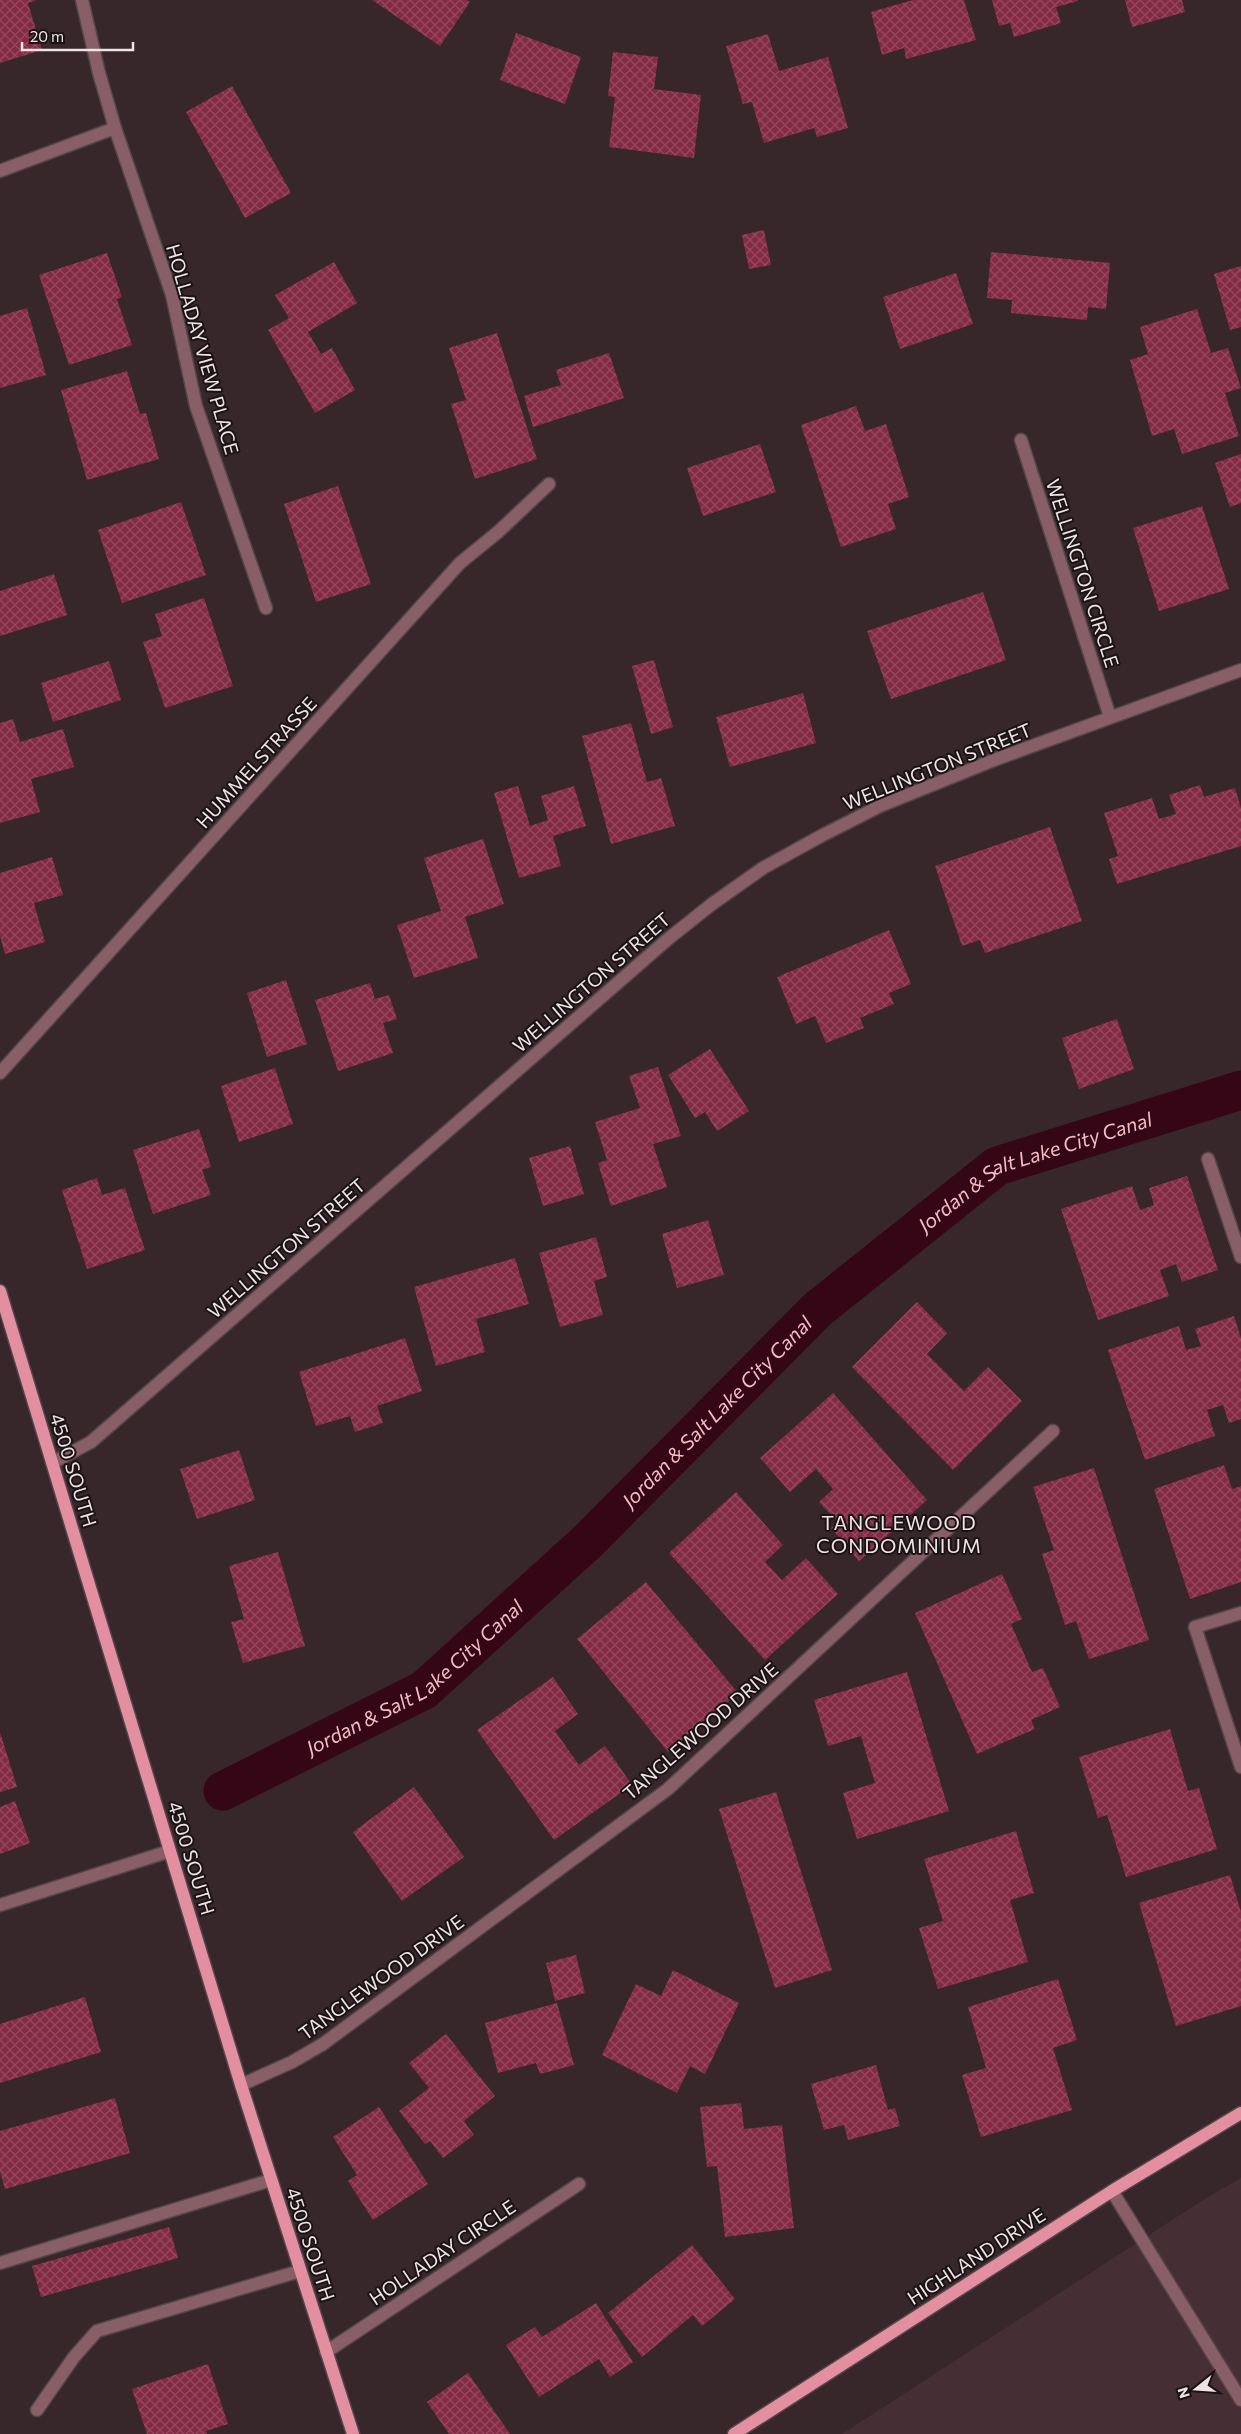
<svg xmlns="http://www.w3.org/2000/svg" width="1241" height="2434" viewBox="0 0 1241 2434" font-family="Commissioner,sans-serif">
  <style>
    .built { fill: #462f34 }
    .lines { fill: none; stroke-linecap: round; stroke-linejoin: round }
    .canal { stroke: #350615; stroke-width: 39 }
    .building { fill: url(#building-cross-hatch) }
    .minor-casing { stroke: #544548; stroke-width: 15 }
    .major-casing { stroke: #544548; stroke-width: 15 }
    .minor { stroke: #885e67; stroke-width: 12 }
    .major { stroke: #e38ea1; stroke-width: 12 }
    .labels { text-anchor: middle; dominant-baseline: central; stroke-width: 4; stroke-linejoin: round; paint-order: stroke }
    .street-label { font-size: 19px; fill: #efe4e5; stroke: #1a1214 }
    .water-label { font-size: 20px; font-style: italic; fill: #f3bec8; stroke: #1a1214 }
    .neighbourhood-label { font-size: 20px; letter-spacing: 1px; fill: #efe4e5; stroke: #1a1214 }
  </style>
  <defs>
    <pattern id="building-cross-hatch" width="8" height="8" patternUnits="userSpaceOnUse" patternTransform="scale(1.25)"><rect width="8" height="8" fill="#832a44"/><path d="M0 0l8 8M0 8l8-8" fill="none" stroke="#95495f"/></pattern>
  </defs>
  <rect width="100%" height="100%" fill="#37272a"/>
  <polygon class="built" points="1241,2178 1241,2434 842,2434 1203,2200"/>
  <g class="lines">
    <path class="canal" id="s1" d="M223 1791 424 1690 587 1542 818 1309 997 1166 1241 1090"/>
  </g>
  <g class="building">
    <polygon points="0,0 37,0 28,3 42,50 0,63"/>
    <polygon points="372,0 467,0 470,2 440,46"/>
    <polygon points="913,0 964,0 976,40 906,59 904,48 882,55 871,12"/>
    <polygon points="992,0 1078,0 1078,1 1056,7 1061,23 1014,37 1010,23 999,26"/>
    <polygon points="1125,0 1182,0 1185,12 1132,27"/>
    <polygon points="516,33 581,57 565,104 500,80"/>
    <polygon points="768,34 779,71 828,57 848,128 817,137 814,128 764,143 752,102 743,104 726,46"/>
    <polygon points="613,52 658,57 654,89 701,95 694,158 609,147 615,97 608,96"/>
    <polygon points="232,86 291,193 245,218 186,112"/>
    <polygon points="764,230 771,265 749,269 742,235"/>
    <polygon points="991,252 1110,263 1106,309 1088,307 1087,320 1011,313 1012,300 987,298"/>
    <polygon points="107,253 122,297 117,299 132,345 69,365 39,275"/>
    <polygon points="334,262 357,303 308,332 321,354 332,348 355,390 315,413 268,330 289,318 275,295"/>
    <polygon points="1241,266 1241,327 1230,330 1214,274"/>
    <polygon points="956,273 973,324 900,349 883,297"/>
    <polygon points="27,308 46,375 0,388 0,316"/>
    <polygon points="1197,309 1211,353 1228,348 1241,388 1225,393 1239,436 1182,454 1174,429 1152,436 1130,360 1148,354 1140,327"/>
    <polygon points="497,333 537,459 475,479 451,404 466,400 449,348"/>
    <polygon points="609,353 624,398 533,427 524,396 561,385 556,370"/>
    <polygon points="127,371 140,414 146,413 159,459 87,480 61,390"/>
    <polygon points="856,406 865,431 886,424 909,497 888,504 896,529 841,547 801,425"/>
    <polygon points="760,444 776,492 703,516 687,468"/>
    <polygon points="1241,454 1241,503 1230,507 1215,463"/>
    <polygon points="338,486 371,584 316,602 284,504"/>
    <polygon points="181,502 206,575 122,603 98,530"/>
    <polygon points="1202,506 1229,589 1159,611 1133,528"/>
    <polygon points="54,574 67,615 0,636 0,591"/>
    <polygon points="983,592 1006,660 891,699 867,631"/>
    <polygon points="204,598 233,686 165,708 143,642 162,636 155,614"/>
    <polygon points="654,660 673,727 651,734 632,666"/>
    <polygon points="109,661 121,700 53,722 41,683"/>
    <polygon points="803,693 816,743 730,767 716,717"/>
    <polygon points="13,719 20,742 63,729 74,767 31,779 40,812 0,823 0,723"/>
    <polygon points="631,723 647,782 661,778 675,826 611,844 582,736"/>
    <polygon points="1200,785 1204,797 1235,788 1241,808 1241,846 1117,884 1109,859 1118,856 1104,813 1152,798 1159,819 1176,814 1169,795"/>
    <polygon points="518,786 530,826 548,820 541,796 574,786 586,826 553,836 561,866 519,878 494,793"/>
    <polygon points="1050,827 1082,921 985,953 980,940 962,946 935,866"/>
    <polygon points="483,839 504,904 465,917 478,958 414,978 397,925 441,911 424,858"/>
    <polygon points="52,857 63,895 34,903 45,942 5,954 0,936 0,873"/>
    <polygon points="889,930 911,984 889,993 894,1004 860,1018 864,1028 826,1043 815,1016 796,1024 777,977"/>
    <polygon points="286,980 307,1044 267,1057 247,993"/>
    <polygon points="370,983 375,999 389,995 397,1019 383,1023 393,1053 338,1071 315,1000"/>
    <polygon points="1117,1019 1134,1069 1079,1089 1062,1038"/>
    <polygon points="710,1049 749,1111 717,1131 705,1112 695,1118 668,1075"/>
    <polygon points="658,1067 681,1136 653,1144 667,1187 611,1206 598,1163 607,1160 595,1122 640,1108 629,1076"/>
    <polygon points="275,1068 293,1124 239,1142 221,1086"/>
    <polygon points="199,1129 211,1167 202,1170 211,1195 153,1214 133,1150"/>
    <polygon points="570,1146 584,1194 543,1206 529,1158"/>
    <polygon points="1187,1176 1218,1270 1182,1282 1176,1264 1160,1270 1169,1296 1098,1320 1061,1209 1132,1186 1140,1210 1154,1205 1149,1188"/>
    <polygon points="97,1178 102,1195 125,1188 145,1250 87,1269 62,1190"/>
    <polygon points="708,1220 724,1275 677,1288 662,1234"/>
    <polygon points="596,1237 607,1277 594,1281 603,1315 560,1327 539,1253"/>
    <polygon points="515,1258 529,1304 476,1319 485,1352 436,1366 414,1287"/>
    <polygon points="917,1302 947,1333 927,1354 964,1391 988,1367 1022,1401 953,1470 852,1367"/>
    <polygon points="1234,1316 1241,1338 1241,1419 1229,1423 1223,1405 1207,1410 1215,1436 1145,1460 1108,1350 1179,1326 1186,1350 1201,1346 1195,1329"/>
    <polygon points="405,1338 422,1391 377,1406 383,1423 355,1432 350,1416 316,1426 299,1372"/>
    <polygon points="833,1393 927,1500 859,1561 831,1528 838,1522 819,1502 833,1489 816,1469 790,1492 760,1458"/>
    <polygon points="239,1450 255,1500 197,1519 180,1469"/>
    <polygon points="1224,1465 1232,1489 1241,1486 1241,1582 1190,1599 1154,1489"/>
    <polygon points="1094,1468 1149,1640 1089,1659 1076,1621 1065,1625 1042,1554 1054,1550 1033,1487"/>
    <polygon points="736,1492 783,1545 765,1562 782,1580 806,1558 838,1594 765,1660 669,1553"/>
    <polygon points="278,1552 305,1646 243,1663 231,1622 244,1619 229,1566"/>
    <polygon points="1002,1574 1022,1619 1011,1624 1032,1672 1043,1668 1060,1707 1031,1720 1035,1729 977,1754 915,1613"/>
    <polygon points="646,1582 738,1693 668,1752 577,1639"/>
    <polygon points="907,1672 949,1811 857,1839 843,1793 875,1783 861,1736 828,1746 814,1700"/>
    <polygon points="553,1677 578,1714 555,1731 579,1765 605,1746 632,1785 554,1840 477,1730"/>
    <polygon points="1170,1729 1188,1791 1199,1788 1217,1849 1126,1877 1107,1815 1098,1818 1079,1757"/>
    <polygon points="0,1732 17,1787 0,1792"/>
    <polygon points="414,1787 464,1857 402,1901 353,1832"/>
    <polygon points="776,1792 832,1970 775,1988 719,1809"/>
    <polygon points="15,1801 30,1843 0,1854 0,1807"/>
    <polygon points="1016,1831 1034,1893 1010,1900 1028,1962 938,1989 919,1928 943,1921 924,1859"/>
    <polygon points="1230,1875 1241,1912 1241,2006 1176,2026 1139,1903"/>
    <polygon points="576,1955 585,1993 555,2001 546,1963"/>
    <polygon points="673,1970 739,2003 705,2074 690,2066 677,2093 602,2055 636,1984 661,1996"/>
    <polygon points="1058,1979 1077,2040 1053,2048 1072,2110 981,2137 962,2075 986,2068 968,2007"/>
    <polygon points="85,1997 101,2052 0,2083 0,2024"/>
    <polygon points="557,2003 574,2065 540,2074 536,2063 498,2073 485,2023"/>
    <polygon points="446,2034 495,2096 464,2121 474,2135 443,2158 430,2141 425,2144 399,2111 429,2088 409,2063"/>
    <polygon points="876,2065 888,2110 895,2108 900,2126 848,2140 844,2125 824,2130 811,2084"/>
    <polygon points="115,2098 130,2153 5,2189 0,2172 0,2131"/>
    <polygon points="741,2103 744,2129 782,2125 794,2228 725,2237 717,2166 707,2167 700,2107"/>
    <polygon points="379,2107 428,2184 373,2220 348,2181 357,2175 333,2137"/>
    <polygon points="169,2227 178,2258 41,2297 32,2266"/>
    <polygon points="692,2245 735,2299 702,2326 693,2315 642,2357 608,2313"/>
    <polygon points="596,2303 633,2362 610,2377 599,2359 539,2397 506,2345 535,2327 542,2337"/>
    <polygon points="208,2364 228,2424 206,2431 207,2434 147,2434 132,2389"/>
    <polygon points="468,2373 510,2434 449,2434 427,2402"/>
  </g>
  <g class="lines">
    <g class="minor-casing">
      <g id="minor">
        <polyline points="82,0 99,73 115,128 172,295 196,406 266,608"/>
        <polyline points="0,171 115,128"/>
        <polyline points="1021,440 1110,717"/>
        <polyline points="0,1073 460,563 498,532 549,484"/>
        <polyline points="1208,1159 1241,1257"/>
        <polyline points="52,1463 91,1442 668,939 712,904 763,868 821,836 880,806 994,760 1241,670"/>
        <polyline points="1241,1613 1195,1627 1241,1767"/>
        <polyline points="0,1905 170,1851"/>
        <polyline points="241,2085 292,2062 323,2044 668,1789 1053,1431"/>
        <polyline points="1112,2191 1241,2400"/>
        <polyline points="0,2263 271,2180"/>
        <polyline points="326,2352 579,2184"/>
        <polyline points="37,2410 74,2357 97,2331 300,2271"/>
      </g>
    </g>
    <g class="major-casing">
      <g id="major">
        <polyline points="0,1291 241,2085 353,2434"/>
        <polyline points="734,2434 1112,2191 1241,2113"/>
      </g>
    </g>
    <use href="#minor" class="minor"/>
    <use href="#major" class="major"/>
  </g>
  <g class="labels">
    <g class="street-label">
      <text transform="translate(203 349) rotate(74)">HOLLADAY VIEW PLACE</text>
      <text transform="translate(1083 573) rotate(72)">WELLINGTON CIRCLE</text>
      <text transform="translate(256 762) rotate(-48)">HUMMELSTRASSE</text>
      <text transform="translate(937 766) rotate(-22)">WELLINGTON STREET</text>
      <text transform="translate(591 982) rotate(-41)">WELLINGTON STREET</text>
      <text transform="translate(286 1248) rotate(-41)">WELLINGTON STREET</text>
      <text transform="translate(74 1470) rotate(73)">4500 SOUTH</text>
      <text transform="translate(700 1731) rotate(-41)">TANGLEWOOD DRIVE</text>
      <text transform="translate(192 1858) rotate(73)">4500 SOUTH</text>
      <text transform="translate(381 1977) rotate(-36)">TANGLEWOOD DRIVE</text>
      <text transform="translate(311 2244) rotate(72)">4500 SOUTH</text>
      <text transform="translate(442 2252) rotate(-34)">HOLLADAY CIRCLE</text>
      <text transform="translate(976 2256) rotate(-33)">HIGHLAND DRIVE</text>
    </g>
    <g class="water-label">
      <text stroke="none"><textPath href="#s1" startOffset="1034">Jordan &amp; Salt Lake City Canal</textPath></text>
      <text stroke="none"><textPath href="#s1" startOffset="629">Jordan &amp; Salt Lake City Canal</textPath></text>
      <text stroke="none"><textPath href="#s1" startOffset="224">Jordan &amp; Salt Lake City Canal</textPath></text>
    </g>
    <g class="neighbourhood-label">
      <text x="899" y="1522">TANGLEWOOD<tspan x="899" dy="23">CONDOMINIUM</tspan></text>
    </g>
  </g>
  <g transform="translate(1196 2389) rotate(253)" stroke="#1a1214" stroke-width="4" paint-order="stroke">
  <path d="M0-4L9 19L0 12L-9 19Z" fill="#efe4e5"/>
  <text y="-8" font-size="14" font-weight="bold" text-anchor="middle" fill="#efe4e5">N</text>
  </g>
  <path d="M22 42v8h111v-8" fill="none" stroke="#efe4e5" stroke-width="2.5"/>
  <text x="30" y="42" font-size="15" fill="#efe4e5" stroke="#1a1214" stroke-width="4" paint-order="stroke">20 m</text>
</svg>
